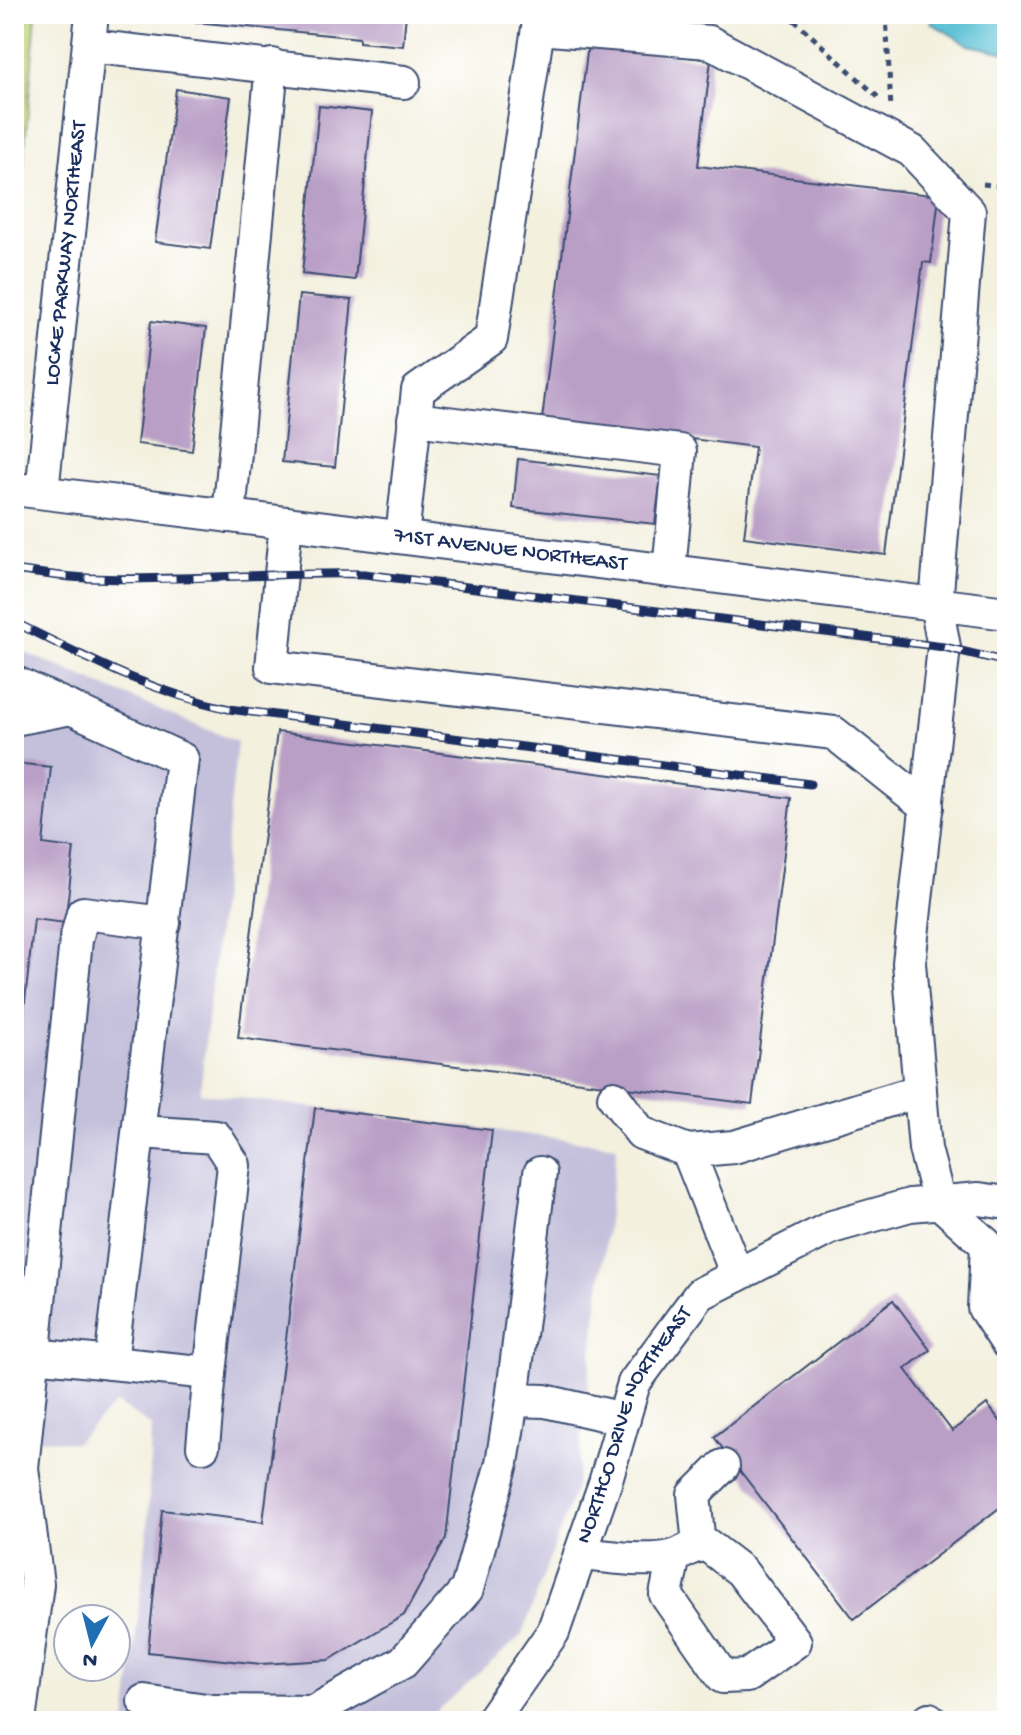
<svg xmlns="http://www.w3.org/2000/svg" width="1021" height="1735" viewBox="0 0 1021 1735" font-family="'Gochi Hand',sans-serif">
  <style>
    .industrial { fill: #c4c0db }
    .green { fill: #bed174; stroke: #6c8069; stroke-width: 2 }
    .water { fill: #56bfd3; stroke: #387798; stroke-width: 2 }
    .building { fill: #b99fc6 }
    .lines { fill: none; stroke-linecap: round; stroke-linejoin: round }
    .minor-casing { stroke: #3b4c71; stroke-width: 36 }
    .path { stroke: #3b4c71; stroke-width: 5; stroke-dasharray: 6 6; stroke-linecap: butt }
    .minor { stroke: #fff; stroke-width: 32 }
    .rail-casing { stroke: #1b2f5e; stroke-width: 9 }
    .rail { stroke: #fff; stroke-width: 6; stroke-dasharray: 18; stroke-linecap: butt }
    .labels { text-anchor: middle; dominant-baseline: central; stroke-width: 6; stroke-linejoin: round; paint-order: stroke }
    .street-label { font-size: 22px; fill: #1b2f5e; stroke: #fff }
  </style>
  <rect width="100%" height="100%" fill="#fff"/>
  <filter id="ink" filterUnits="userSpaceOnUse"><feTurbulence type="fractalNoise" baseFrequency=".0125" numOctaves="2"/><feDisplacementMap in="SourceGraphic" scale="16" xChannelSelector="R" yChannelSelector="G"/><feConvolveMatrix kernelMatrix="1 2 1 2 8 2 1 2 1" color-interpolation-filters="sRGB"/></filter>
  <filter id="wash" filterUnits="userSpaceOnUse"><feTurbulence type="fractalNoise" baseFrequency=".006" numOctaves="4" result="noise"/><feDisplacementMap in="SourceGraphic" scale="32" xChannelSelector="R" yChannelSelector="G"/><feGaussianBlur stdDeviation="1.8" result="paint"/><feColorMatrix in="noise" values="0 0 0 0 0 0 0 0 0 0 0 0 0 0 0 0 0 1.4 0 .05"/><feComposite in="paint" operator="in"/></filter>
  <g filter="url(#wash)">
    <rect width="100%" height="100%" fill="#f3f0de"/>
    <polygon class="industrial" points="14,648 237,742 200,1093 617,1146 576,1486 522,1635 425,1721 126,1721 148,1526 151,1426 116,1403 75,1443 16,1435 14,1450"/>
    <polygon class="green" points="14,14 36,14 14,277"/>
    <polygon class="water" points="930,14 1007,14 1007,53 969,45 931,23"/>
    <g id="blocks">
      <g class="building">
        <polygon points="197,14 406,14 403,46 359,42 359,38 196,22"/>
        <polygon points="588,44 711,60 698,166 939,196 931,263 923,262 886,555 744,537 755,447 542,420"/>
        <polygon points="176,89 231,97 210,249 155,242"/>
        <polygon points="319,106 372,112 355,280 302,274"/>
        <polygon points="299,295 352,300 335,467 282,462"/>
        <polygon points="151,321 206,328 192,451 137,444"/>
        <polygon points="518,459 661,476 655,524 513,508"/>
        <polygon points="277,732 791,798 752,1104 238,1038"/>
        <polygon points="14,763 51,767 43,844 74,848 65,923 34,919 16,1083 14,1083"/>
        <polygon points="315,1108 492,1130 446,1538 404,1615 329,1660 261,1664 148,1652 162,1510 263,1522"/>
        <polygon points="893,1300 930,1350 905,1369 952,1431 987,1404 1007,1430 1007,1502 854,1619 714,1437"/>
      </g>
    </g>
  </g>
  <g filter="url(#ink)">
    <use href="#blocks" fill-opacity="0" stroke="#3b4c71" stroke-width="2"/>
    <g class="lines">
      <g class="minor-casing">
        <g id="minor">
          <polyline points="89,46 404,82"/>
          <polyline points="414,419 680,451 669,571"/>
          <path id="s1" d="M14 489 1007 613"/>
          <path id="s2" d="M42 492 92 14"/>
          <polyline points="229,516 272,65"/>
          <polyline points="286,523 272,667 834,733 927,807"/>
          <polyline points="402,537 418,390 491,339 538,28 709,42 912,151 969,212 936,604 944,647 909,963 925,1149 939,1202 987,1245 984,1308 1007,1343"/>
          <polyline points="14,682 182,759 111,1363 34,1355"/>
          <polyline points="14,719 71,708"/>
          <polyline points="614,1097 641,1133 688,1151"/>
          <polyline points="737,1275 688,1151 734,1147 920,1091"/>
          <polyline points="111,1363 210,1373 234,1165 216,1137 140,1132"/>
          <polyline points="512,1400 540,1173"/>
          <polyline points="203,1446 210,1373"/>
          <polyline points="699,1545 694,1495 723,1466"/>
          <path d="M580 1554C609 1556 643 1563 671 1557 685 1554 687 1546 707 1545L741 1571 795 1642 747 1676 723 1677 666 1595 674 1556"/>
          <polyline points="144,1701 213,1711"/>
          <polyline points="929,1719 930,1721"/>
          <polyline points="19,1721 37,1584 22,1468 76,940 83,913 164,923"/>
          <polyline points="212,1721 213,1711 313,1712 403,1662 467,1589 502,1463 512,1400 545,1401 624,1419"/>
          <path id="s3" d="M491 1721 553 1632 605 1483 634 1383 700 1294 832 1227 910 1205 979 1199 1007 1203"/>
        </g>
      </g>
      <g class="path">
        <polyline points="769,14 794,20 817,14"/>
        <polyline points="886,14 891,109"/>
        <polyline points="794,20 878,97"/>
        <polyline points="983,184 1001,186 1007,183"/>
      </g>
      <use href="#minor" class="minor"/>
      <g class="rail-casing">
        <g id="rail">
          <path d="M14 570C38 573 63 577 87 578 180 582 272 572 364 574L944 647 1007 662"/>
          <path d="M14 622C87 658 148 691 229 709L810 784"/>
        </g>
      </g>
      <use href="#rail" class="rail"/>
    </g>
  </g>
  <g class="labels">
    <g class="street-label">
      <text stroke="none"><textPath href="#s2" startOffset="240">LOCKE PARKWAY NORTHEAST</textPath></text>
      <text stroke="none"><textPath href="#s1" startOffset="500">71ST AVENUE NORTHEAST</textPath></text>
      <text stroke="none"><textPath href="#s3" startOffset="332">NORTHCO DRIVE NORTHEAST</textPath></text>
    </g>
  </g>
  <rect width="1021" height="1735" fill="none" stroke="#fff" stroke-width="48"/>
  <g transform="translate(92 1643) rotate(187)"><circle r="38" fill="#ffffff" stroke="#a4acbf" stroke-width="2"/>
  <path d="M0-6L14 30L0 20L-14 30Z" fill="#1f6fb2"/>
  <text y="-12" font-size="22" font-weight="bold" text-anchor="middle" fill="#1b2f5e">N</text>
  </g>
</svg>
